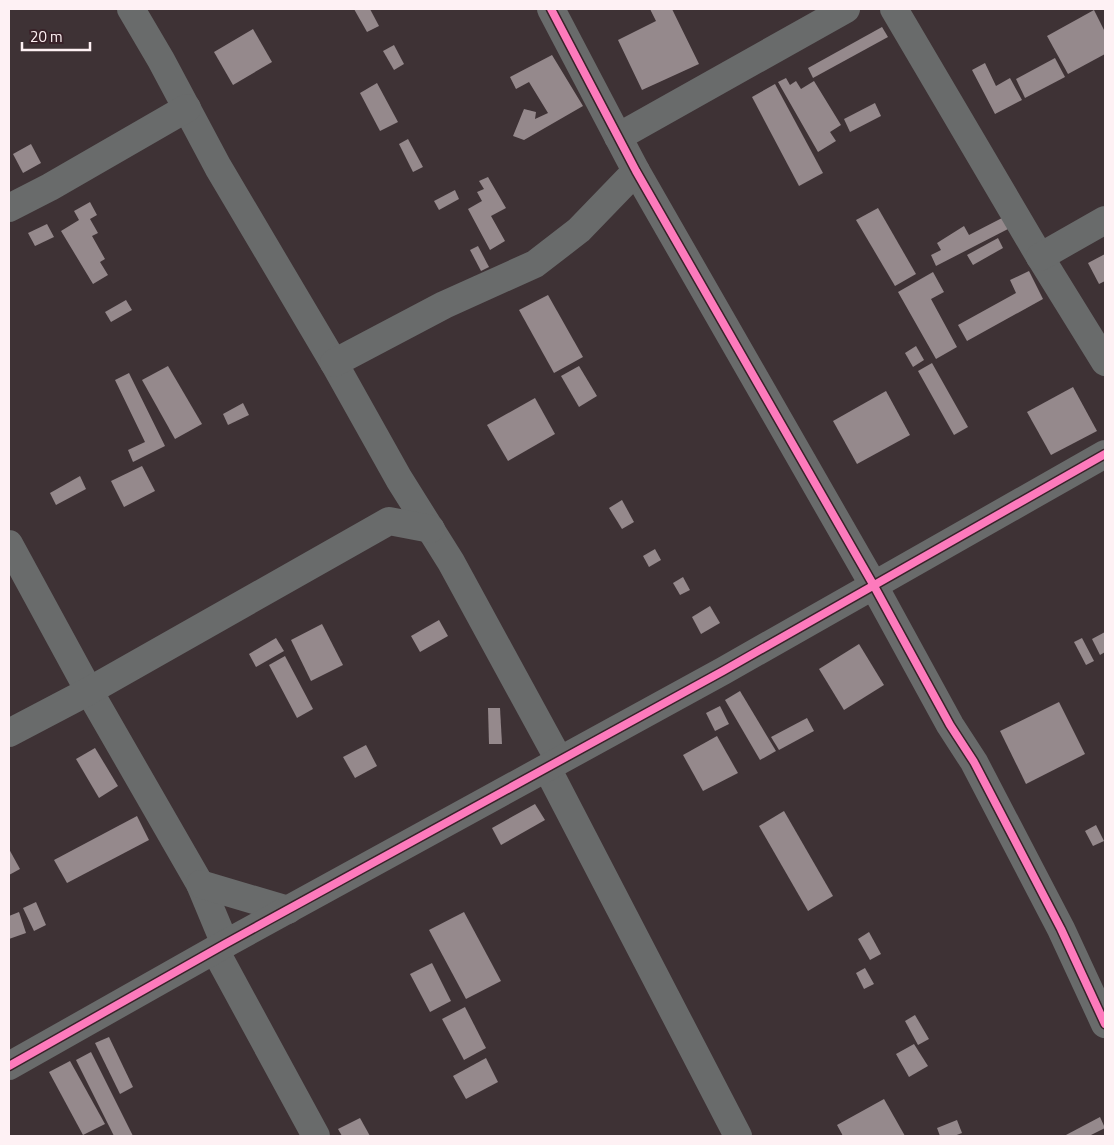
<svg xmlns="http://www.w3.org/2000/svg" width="1114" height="1145" viewBox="0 0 1114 1145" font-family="'Titillium Web',sans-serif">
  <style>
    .building { fill: #95898c }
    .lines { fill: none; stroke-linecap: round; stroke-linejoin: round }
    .minor { stroke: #696b6b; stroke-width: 28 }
    .cycleway-casing { stroke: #392229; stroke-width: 11 }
    .cycleway { stroke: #fd7abc; stroke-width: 8 }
  </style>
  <rect width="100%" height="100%" fill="#3e3235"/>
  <g class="building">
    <polygon points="354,9 370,9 379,26 367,32"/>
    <polygon points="650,9 672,9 699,64 642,90 618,40 656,21"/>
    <polygon points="1094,10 1105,32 1105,54 1068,74 1047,36"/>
    <polygon points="882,27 888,37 813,78 808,68"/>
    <polygon points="253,29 272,62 233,85 214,52"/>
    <polygon points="394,45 404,64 394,70 383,51"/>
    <polygon points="552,55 583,106 524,140 513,136 524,109 536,112 535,119 548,113 529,82 516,89 510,77"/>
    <polygon points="1055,58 1065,77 1025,98 1016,79"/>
    <polygon points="985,63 996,86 1010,78 1022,100 995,114 972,70"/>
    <polygon points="786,78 790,85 796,81 801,89 814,81 841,125 830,132 836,141 818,152 778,82"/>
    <polygon points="377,83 398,122 380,131 360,93"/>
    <polygon points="775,84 823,173 799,186 752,97"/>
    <polygon points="875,103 881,116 850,132 844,119"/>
    <polygon points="408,139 423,167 413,172 399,144"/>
    <polygon points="31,144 41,163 23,173 13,154"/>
    <polygon points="488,177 506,208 491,216 505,241 490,250 468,209 482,201 477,192 484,189 479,181"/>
    <polygon points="455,190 459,199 439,210 434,201"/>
    <polygon points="90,202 97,215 90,219 98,233 92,236 105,259 100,262 108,275 93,284 61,231 79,220 74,211"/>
    <polygon points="878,208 916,274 895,286 856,220"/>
    <polygon points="1002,218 1008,229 936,266 931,255 941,250 937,243 964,226 969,235"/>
    <polygon points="47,224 54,237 35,246 28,233"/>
    <polygon points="998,238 1003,248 973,265 967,255"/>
    <polygon points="478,246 489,267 481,271 470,250"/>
    <polygon points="1105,254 1105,281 1099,284 1088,263"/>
    <polygon points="1029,271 1043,299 967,341 958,325 1016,293 1010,280"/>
    <polygon points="933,272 944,292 931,299 957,347 936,359 898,292"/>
    <polygon points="548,295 583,357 554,373 519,310"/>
    <polygon points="126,300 132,310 111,322 105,312"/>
    <polygon points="916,346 924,360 913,367 905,353"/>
    <polygon points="932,363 968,427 954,435 918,371"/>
    <polygon points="168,366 202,424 175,439 142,380"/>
    <polygon points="579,366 597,396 579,407 561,376"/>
    <polygon points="129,373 165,446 133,462 128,450 145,442 115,380"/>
    <polygon points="1073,387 1097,431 1051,455 1027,412"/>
    <polygon points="886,391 910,435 857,464 833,421"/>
    <polygon points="535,398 555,434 508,461 487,425"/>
    <polygon points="243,403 249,415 228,425 223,414"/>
    <polygon points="142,466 155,491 124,507 111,481"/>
    <polygon points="80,476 86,489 56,505 50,493"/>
    <polygon points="622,500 634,522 622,529 609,508"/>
    <polygon points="655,549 661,560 649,567 643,556"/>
    <polygon points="683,577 690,590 680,595 673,583"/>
    <polygon points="710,606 720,623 701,634 692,617"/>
    <polygon points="439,620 448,636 420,652 411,636"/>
    <polygon points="322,624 343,665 311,681 291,640"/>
    <polygon points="1105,632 1105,652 1100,655 1092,639"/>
    <polygon points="276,638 284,651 256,667 249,654"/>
    <polygon points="1082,638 1094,661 1086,665 1074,642"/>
    <polygon points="859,644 884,685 844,710 819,669"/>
    <polygon points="285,656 313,709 297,718 269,665"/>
    <polygon points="740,691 776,751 760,760 725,700"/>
    <polygon points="1059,702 1085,754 1026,784 1000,731"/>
    <polygon points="720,706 729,724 715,731 706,713"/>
    <polygon points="488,708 500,708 502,744 489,744"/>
    <polygon points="807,718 814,731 779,750 771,737"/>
    <polygon points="717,736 738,773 703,791 683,755"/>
    <polygon points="366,745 377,766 355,778 343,757"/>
    <polygon points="95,748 118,786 99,798 76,759"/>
    <polygon points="535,804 545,820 501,845 492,828"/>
    <polygon points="784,811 833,896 808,911 759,826"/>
    <polygon points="137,816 149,840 67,883 54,860"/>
    <polygon points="1096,825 1104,841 1093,846 1085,831"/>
    <polygon points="9,849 20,869 9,875"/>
    <polygon points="36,902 46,925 34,931 23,908"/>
    <polygon points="19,912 26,933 9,939 9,916"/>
    <polygon points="464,912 501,981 466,999 429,930"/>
    <polygon points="869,932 881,954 870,960 858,939"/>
    <polygon points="432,963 451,1001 430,1012 410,974"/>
    <polygon points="865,968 874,984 864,989 856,973"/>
    <polygon points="465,1007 486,1048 464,1060 442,1019"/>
    <polygon points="915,1015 929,1039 918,1045 905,1021"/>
    <polygon points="109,1037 133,1087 120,1094 95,1043"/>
    <polygon points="914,1044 928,1066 909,1077 896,1054"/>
    <polygon points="91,1052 133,1136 114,1136 76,1060"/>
    <polygon points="486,1058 498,1082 466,1099 453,1076"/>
    <polygon points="70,1061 105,1124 83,1135 49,1072"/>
    <polygon points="884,1099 905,1136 843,1136 837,1125"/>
    <polygon points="1100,1117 1105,1128 1089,1136 1064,1136"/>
    <polygon points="360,1118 370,1136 342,1136 338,1129"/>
    <polygon points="957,1120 962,1133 954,1136 940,1136 937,1128"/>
  </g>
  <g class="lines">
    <g class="minor">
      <polyline points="131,9 161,60 218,167 334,363 399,479 451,562 559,760"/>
      <polyline points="551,9 636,171 874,586 950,725 974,762 1061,929 1105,1024"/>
      <polyline points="894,9 1040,257 1105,362"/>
      <polyline points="618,137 846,9"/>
      <polyline points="9,208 50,187 187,108"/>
      <polyline points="1040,257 1105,220"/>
      <polyline points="334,363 444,305 535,264 579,230 636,171"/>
      <polyline points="9,544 89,691 200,884 225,944"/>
      <polyline points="9,733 89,691 389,521 431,529"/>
      <polyline points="547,768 738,1136"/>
      <polyline points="200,884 288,910"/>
      <polyline points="215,950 316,1136"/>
      <polyline points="9,1066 225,944 723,671 1105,454"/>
    </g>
    <g class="cycleway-casing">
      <g id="cycleway">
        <polyline points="551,9 636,171 874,586 950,725 974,762 1061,929 1105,1024"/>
        <polyline points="9,1066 225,944 723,671 1105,454"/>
      </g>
    </g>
    <use href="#cycleway" class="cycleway"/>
  </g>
  <rect width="1114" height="1145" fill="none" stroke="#fef1f4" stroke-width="20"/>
  <path d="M22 42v8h68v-8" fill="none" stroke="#fef1f4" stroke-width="2.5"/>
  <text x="30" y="42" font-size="15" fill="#fef1f4" stroke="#392229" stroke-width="4" paint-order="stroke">20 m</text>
</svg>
